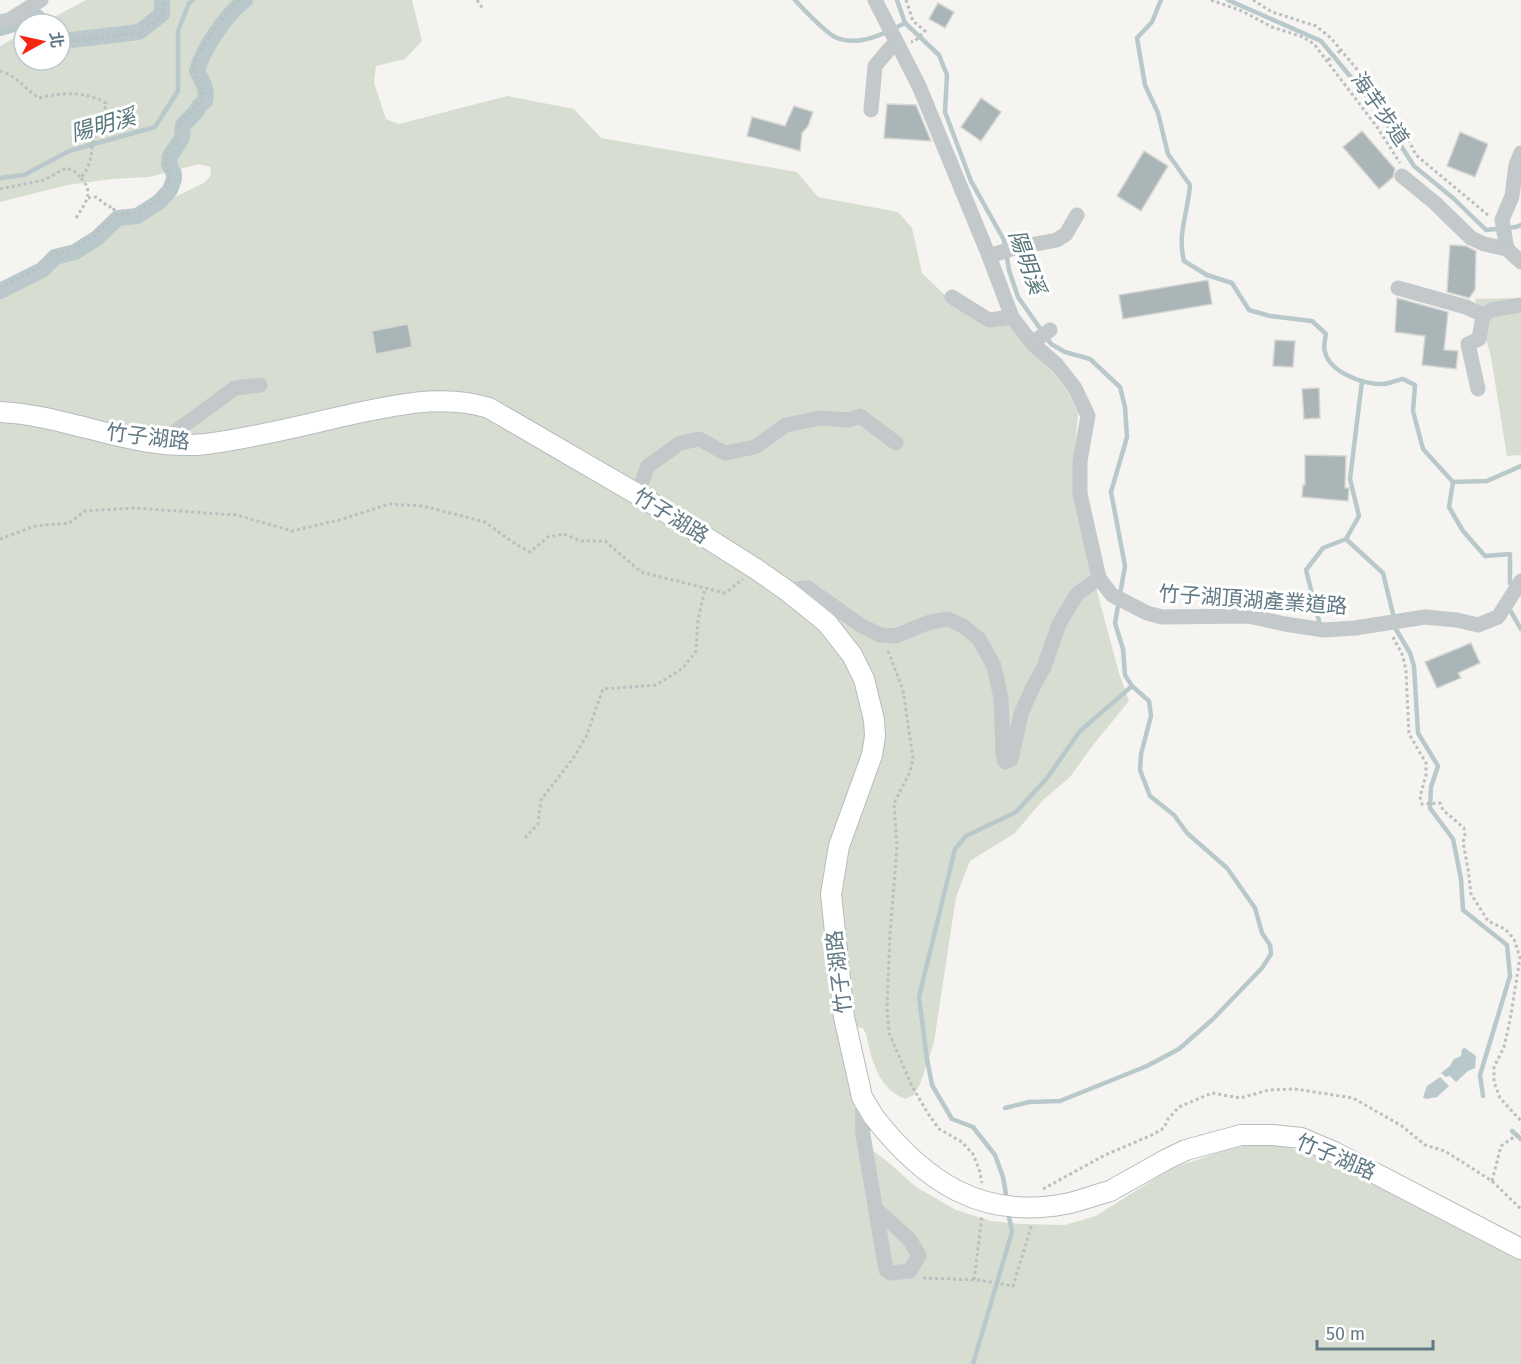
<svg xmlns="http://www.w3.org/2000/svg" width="1521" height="1364" viewBox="0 0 1521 1364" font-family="'Fira Sans','Noto Sans TC',sans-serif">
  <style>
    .green { fill: #d7ddd1 }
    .water { fill: #b9c9cb }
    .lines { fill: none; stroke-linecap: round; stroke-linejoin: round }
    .stream { stroke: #b9c9cb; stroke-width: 4.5 }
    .canal { stroke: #b9c9cb; stroke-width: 16 }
    .building { fill: #aab5b8; stroke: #d6d5d3; stroke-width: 1.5 }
    .major-casing { stroke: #b6bbbe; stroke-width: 22 }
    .path { stroke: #bcbfc1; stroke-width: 3; stroke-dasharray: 3 3; stroke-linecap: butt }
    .minor { stroke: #c3c8ca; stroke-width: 15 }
    .major { stroke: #fff; stroke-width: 20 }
    .major-bridge-casing { stroke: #b6bbbe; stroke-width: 22; stroke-linecap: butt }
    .major-bridge { stroke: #fff; stroke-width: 20 }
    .labels { text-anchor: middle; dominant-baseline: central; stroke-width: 6; stroke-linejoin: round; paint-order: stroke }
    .street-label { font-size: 21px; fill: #607984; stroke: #fff }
    .water-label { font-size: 22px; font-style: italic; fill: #58767b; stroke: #fff }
  </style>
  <rect width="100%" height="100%" fill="#f5f4f0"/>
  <g class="green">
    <path d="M86 0H412L422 41 405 59 376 66 374 83 386 119 399 124 507 96 574 109 601 138 797 172 818 197 898 212 912 228 922 273 952 302 1010 326 1050 369 1068 392 1078 413 1074 460 1091 569 1119 673 1129 701 1093 745 1070 777 1043 800 1015 833 970 861 956 897 934 1042 921 1082 914 1095 905 1099C878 1088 872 1061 866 1034L863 1028 855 1027 846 1059 860 1141 888 1162 916 1187 956 1210 991 1221 1021 1224 1065 1225 1096 1216 1170 1169 1235 1147 1274 1143 1337 1163 1521 1258V1364H0V290L38 270 67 261 129 219 204 183C210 177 212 175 210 167L199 164 149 177 112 179 67 185 0 202V46L24 33V60H60V24H41Z"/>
    <polygon points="1521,298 1521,455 1507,456 1491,357 1475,299"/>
  </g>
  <g class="water">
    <polygon points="1465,1048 1476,1056 1475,1068 1468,1071 1456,1082 1450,1076 1446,1077 1441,1073 1450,1066 1454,1059 1461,1056 1462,1049"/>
    <polygon points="1440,1077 1449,1086 1437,1097 1426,1099 1423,1097 1427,1086"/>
  </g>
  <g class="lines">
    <g class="stream">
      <path d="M795 0C803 9 827 34 837 38 859 47 886 33 905 23L939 55 947 75 945 112 971 181 1004 240 1009 270 1018 297 1051 344 1065 352 1090 359 1120 387 1125 407 1127 437 1111 492 1125 566 1115 623 1123 649 1125 675 1132 686 1149 701 1151 716 1141 754 1140 770 1150 796 1174 815 1187 833 1227 868 1255 908 1262 933 1270 945 1271 954 1262 968 1213 1019 1179 1049 1147 1066 1060 1101 1029 1102 1005 1108"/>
      <polyline points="897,0 905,23"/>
      <path d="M1161 0 1152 22 1137 38 1145 85 1158 113 1168 154 1190 185C1188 213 1177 233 1184 261L1207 275 1232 283 1249 310 1270 316 1312 321 1326 334C1325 339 1323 347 1325 352 1330 373 1365 385 1384 384 1390 383 1397 380 1403 379L1415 385 1413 411 1423 449 1453 482 1487 481 1521 466"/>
      <polyline points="1228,0 1321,41 1378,110 1414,166 1453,198 1486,230 1516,227 1521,225"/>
      <polyline points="0,178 24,175 69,151 155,127 178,91 178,31 189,3 193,0"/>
      <polyline points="1453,482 1449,507 1463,531 1485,556 1510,554 1510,583"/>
      <polyline points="1346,539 1383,573 1393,614"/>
      <polyline points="1510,610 1521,629"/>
      <polyline points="1319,621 1306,570 1323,548 1346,539 1359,516 1350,479 1362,381"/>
      <polyline points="1394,626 1410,653 1414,666 1418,733 1438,766 1431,787 1430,808 1453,839 1461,879 1463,910 1507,945 1510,976 1480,1075 1483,1096"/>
      <polyline points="1512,1131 1521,1139"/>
      <polyline points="1007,1200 1003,1177 995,1155 973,1127 952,1119 932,1085 927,1059 919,997 955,849 966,836 1016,812 1047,778 1080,731 1132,686"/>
      <polyline points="973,1364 1012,1232 1008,1211"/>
    </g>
    <g class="canal">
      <polyline points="0,28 37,17 44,24"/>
      <polyline points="60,38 63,41 139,32 162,14 162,0"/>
      <path d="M0 291 42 270 55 257 75 252 97 238 118 218 137 216 159 202 170 190 174 179V174L169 164 170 156 182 138 183 125 196 112 199 106 205 101C208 88 202 82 197 71 203 48 227 14 245 0"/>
    </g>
  </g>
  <g class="building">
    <polygon points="938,3 954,12 945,28 929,19"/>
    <polygon points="981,98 1001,112 981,141 961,127"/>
    <polygon points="887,104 916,105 931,141 884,138"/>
    <polygon points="794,106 813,112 808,126 802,133 800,151 747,136 752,117 785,126"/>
    <polygon points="1362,131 1395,169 1393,177 1379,189 1343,147"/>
    <polygon points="1460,132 1488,144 1475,177 1447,166"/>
    <polygon points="1144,151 1168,166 1141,211 1117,196"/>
    <polygon points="1450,245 1466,246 1476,251 1475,290 1469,298 1447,292"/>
    <polygon points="1208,280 1212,304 1123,319 1119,295"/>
    <polygon points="1397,298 1448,312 1444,350 1458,351 1456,369 1422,365 1425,336 1395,332"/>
    <polygon points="408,324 412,347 376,354 372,331"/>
    <polygon points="1275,340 1295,341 1293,367 1273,366"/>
    <polygon points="1319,388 1320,418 1304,419 1302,389"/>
    <polygon points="1305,455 1346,456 1345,488 1349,488 1348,501 1302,497 1303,485 1305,485"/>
    <polygon points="1471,643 1480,663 1458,673 1461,678 1437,688 1425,662"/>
  </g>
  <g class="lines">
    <g class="major-casing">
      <g id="major">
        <path d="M0 412C69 415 136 452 206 444 261 437 314 422 367 411 408 403 448 395 489 408L637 494 756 569 786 590 827 623 852 655 864 679 874 720 875 736 872 755 839 846 831 894 844 1017 862 1097 874 1117"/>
        <polyline points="1110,1191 1167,1159 1186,1150 1241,1135 1273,1135 1301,1138 1334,1152 1521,1249"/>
      </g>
    </g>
    <g class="path">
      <polyline points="477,0 483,9"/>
      <polyline points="906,0 913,21 925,31 915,41 911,42"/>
      <polyline points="1211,0 1242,11 1272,27 1303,37 1314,44 1377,127 1400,163"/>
      <polyline points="1253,0 1272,12 1316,26 1331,38 1398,119 1416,155 1489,216"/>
      <polyline points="60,40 62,42 139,33 163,15 163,0"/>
      <polyline points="1328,60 1340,51"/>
      <path d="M0 71C16 75 25 89 39 98 63 92 84 91 106 103 105 115 98 123 95 134 89 154 95 159 81 178L74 171 66 168 44 180 0 189"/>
      <polyline points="88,198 96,197 109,207 112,206 117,215"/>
      <path d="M76 218C85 203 95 193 81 178"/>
      <path d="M0 288 40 267 53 254 73 249 95 235 117 215 136 213 157 200 167 188 170 179 166 165V155L178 136 180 123 202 99 203 94C202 86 195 80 194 72 191 56 228 9 240 0"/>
      <polyline points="0,539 35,526 69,523 85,511 135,508 237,515 292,531 343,519 389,504 423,506 485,522 511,541 530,552 548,537 564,534 581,541 605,541 641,572 725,593 743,579"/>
      <polyline points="1393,637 1403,656 1406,671 1409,734 1426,763 1426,775 1420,797 1422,804 1440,803 1443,810 1464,828 1465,835 1463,842 1468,869 1471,894 1488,921 1505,929 1514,939 1520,958 1510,1020 1504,1047 1494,1067 1494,1082 1500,1098 1521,1121"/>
      <polyline points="888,651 903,690 913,758 910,772 894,803 897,848 890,933 887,1008 889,1033 912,1086 927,1112 939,1129 962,1142 973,1154 979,1169 982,1183"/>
      <polyline points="525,838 538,824 541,800 574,757 586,737 603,689 656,685 683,668 696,651 698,620 705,588"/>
      <polyline points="1492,1181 1501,1146 1521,1132"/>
      <polyline points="1043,1189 1105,1155 1152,1135 1164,1128 1168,1119 1179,1107 1212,1093 1240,1098 1269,1090 1295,1089 1353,1098 1402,1126 1425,1145 1445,1151 1492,1181 1521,1209"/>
      <polyline points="923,1278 979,1280 1013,1286 1032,1224"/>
      <polyline points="974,1280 982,1216"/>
    </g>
    <g class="minor">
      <polyline points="875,0 919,86 989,256 1012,317 1032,343 1057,365 1075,388 1088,416 1080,461 1080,494 1099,578 1112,595 1147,613 1162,617 1248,616 1285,624 1324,630 1355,628 1425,617 1457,620 1478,625 1498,617 1521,581"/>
      <polyline points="0,22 9,20 41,0"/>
      <polyline points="871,110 875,66 891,47 898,45"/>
      <polyline points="1402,176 1435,203 1471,238 1484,244 1507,249"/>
      <polyline points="1507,249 1502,220 1512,196 1516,165 1521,153"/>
      <polyline points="1507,249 1521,262"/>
      <polyline points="989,256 1014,248 1057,240 1066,234 1077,215"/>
      <polyline points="1398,288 1466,307 1483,315"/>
      <polyline points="952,297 989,320 1012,317"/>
      <polyline points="1032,343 1050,330"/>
      <polyline points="1478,389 1468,344 1479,339 1483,315 1491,310 1521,305"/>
      <polyline points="160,443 235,388 260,385"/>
      <polyline points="637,494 648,466 680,443 699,439 725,453 755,447 786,425 820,418 849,420 860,416 896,443"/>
      <polyline points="786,590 808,588 860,625 880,635 895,636 930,622 948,619 963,626 979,639 994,666 1001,698 1003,754 1005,762 1011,759 1021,714 1032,689 1044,667 1059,624 1077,594 1099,578"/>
      <polyline points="862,1097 863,1135 886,1270 891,1273 910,1271 919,1255 909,1239 877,1210"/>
    </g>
    <use href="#major" class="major"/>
    <g class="major-bridge-casing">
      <path id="major-bridge" d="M874 1117C924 1181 981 1220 1065 1204 1080 1201 1095 1195 1110 1191"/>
    </g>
    <use href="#major-bridge" class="major-bridge"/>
  </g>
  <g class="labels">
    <g class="street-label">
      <text transform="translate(1380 109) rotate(55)">海芋步道</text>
      <text transform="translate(148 437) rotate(7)">竹子湖路</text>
      <text transform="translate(671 516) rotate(32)">竹子湖路</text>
      <text transform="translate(1253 600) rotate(4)">竹子湖頂湖產業道路</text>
      <text transform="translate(839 972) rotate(-97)">竹子湖路</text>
      <text transform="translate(1336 1157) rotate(23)">竹子湖路</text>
    </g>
    <g class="water-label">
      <text transform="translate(103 125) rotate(-16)">陽明溪</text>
      <text transform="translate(1027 262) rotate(70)">陽明溪</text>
    </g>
  </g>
  <g transform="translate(42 42) rotate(82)"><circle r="28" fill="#ffffff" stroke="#bfc9ce" stroke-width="1.5"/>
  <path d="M0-4.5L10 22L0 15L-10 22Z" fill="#f42511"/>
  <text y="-9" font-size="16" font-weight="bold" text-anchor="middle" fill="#607984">北</text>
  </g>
  <path d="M1317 1340v9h116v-9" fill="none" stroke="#607984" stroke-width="3"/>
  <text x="1326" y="1340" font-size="18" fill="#607984" stroke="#ffffff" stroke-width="4.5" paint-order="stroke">50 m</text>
</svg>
